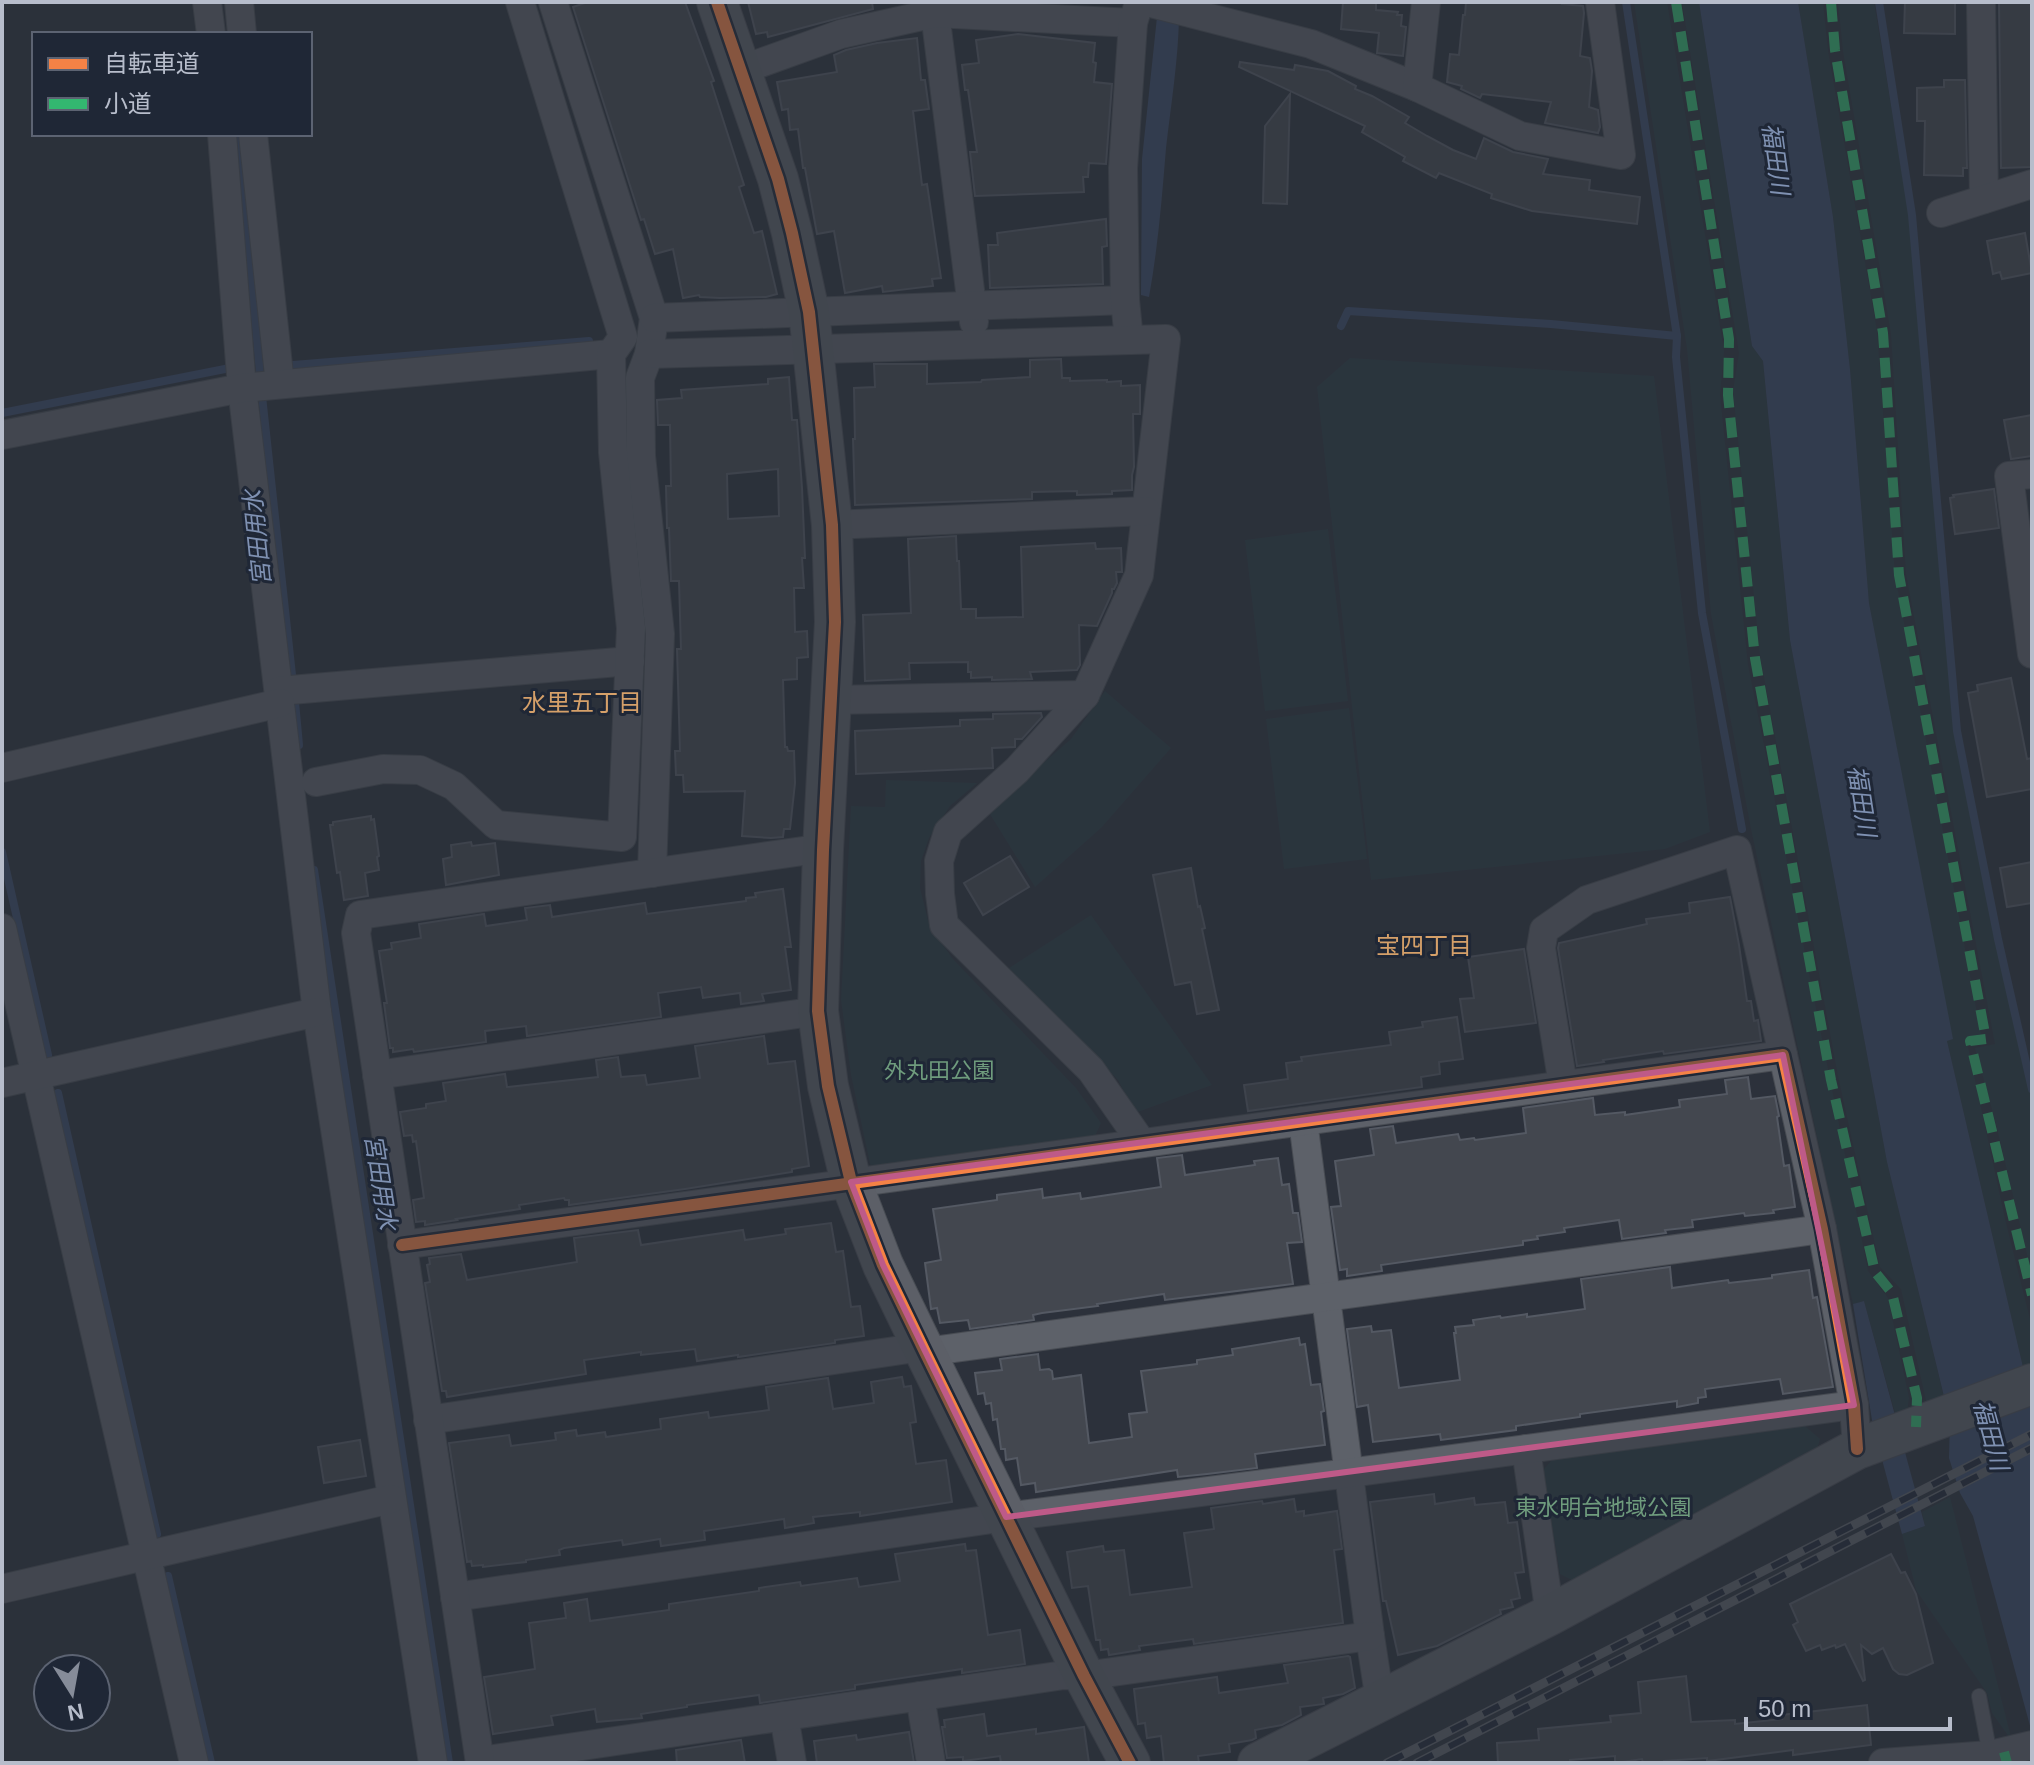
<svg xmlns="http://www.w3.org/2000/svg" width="2034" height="1765" viewBox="0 0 2034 1765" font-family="Arial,'Noto Sans JP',sans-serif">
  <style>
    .green { fill: #293b41 }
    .water { fill: #3b4a66 }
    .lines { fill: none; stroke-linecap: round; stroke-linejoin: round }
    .stream { stroke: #3b4a66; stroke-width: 8 }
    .building { fill: #43474f; stroke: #545963; stroke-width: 2; fill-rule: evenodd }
    .lane-casing { stroke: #484c53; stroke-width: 16 }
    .street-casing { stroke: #484c53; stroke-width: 30 }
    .secondary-casing { stroke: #484c53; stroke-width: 42 }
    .lane { stroke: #5d6169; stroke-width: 14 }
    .street { stroke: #5d6169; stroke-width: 28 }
    .secondary { stroke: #5c5f67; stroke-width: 40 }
    .rail-casing { stroke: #5b5f66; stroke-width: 9 }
    .rail { stroke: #1f2736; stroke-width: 6; stroke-dasharray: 18; stroke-linecap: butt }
    .quiet { stroke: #33b770; stroke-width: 10; stroke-dasharray: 20 10; stroke-linecap: butt }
    .cycleway-casing { stroke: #1f2736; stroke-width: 17 }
    .cycleway { stroke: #f48246; stroke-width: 12 }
    .marked { fill: none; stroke: #be5a88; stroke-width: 6; stroke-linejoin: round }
    .labels { text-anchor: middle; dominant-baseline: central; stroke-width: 6; stroke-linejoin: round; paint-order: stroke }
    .park-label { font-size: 22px; fill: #6f9c7d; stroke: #1f2736 }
    .water-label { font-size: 24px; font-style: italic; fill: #7f91b2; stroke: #1f2736 }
    .neighbourhood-label { font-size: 24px; fill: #d5a069; stroke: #1f2736 }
  </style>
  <rect width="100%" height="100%" fill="#2c313b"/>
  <g class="green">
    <polygon points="1634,2 1667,2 1724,351 1720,395 1748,665 1868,1271 1888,1298 1909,1398 1907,1413 1896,1416 1864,1301 1853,1304 1751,829 1711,614 1687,349"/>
    <polygon points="1682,2 1699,2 1752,346 1763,361 1790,640 1887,1162 1944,1397 1927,1405 1901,1289 1880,1267 1838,1076 1760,655 1733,391 1739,353"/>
    <polygon points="1798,2 1823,2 1828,51 1877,331 1895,575 1981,1034 1966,1038 2005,1219 2032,1327 2032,1364 2023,1367 1947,1041 1952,1038 1869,603 1850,369 1833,217"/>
    <polygon points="1838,2 1874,2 1910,222 1955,732 1996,942 2032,1101 2032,1275 1995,1120 1975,1048 1995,1044 1906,574 1891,334 1843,51"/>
    <polygon points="1350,358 1654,376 1710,832 1665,849 1371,880 1317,387"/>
    <polygon points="1328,529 1348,701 1265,711 1245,540"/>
    <polygon points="1105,691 1171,748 1102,827 1035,887 988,811 1071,739"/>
    <polygon points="1349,708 1367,859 1284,869 1266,719"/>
    <polygon points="886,780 977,783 950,806 929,838 921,861 920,888 929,924 952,958 1076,1088 1101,1123 1094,1138 871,1168 851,1075 841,1000 851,806 885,807"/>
    <polygon points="1091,915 1212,1085 1135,1113 1118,1080 1009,968"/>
    <polygon points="1805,1426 1820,1439 1815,1457 1574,1581 1560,1574 1543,1470 1553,1459"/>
    <polygon points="1950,1497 2012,1741 1992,1713 1987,1693 1916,1590 1902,1534 1925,1526 1922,1512"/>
  </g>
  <g class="water">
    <polygon points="1699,2 1798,2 1833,217 1850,369 1869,603 1953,1039 1947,1041 2023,1367 2032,1383 2032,1733 1973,1516 1960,1493 1949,1458 1950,1421 1887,1162 1790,640 1763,361 1752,346"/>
    <path d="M1157 17 1179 18C1178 62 1171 104 1166 148 1162 198 1158 247 1149 297L1141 295 1142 159Z"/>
    <polygon points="1864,1301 1925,1526 1902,1534 1873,1426 1853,1304"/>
  </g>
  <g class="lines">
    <g class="stream">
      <polyline points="1626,2 1677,336 1676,357 1702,613 1742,829"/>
      <polyline points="1879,2 1912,215 1957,731 1998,939 2032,1089"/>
      <polyline points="239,134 260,374"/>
      <polyline points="1341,326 1348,311 1551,324 1677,336"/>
      <polyline points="293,365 589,341"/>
      <polyline points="262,396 292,675"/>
      <polyline points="2,413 230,368"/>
      <polyline points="295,702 299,745"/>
      <polyline points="2,852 48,1055"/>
      <polyline points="314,870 449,1763"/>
      <polyline points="58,1093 157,1534"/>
      <polyline points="168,1576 211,1763"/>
    </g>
  </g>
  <g class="building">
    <polygon points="588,2 685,2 714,81 711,82 744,185 739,187 754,233 762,231 777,294 766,297 720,298 700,297 699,295 683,298 673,249 655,254 644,219 641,220 573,7"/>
    <polygon points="748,2 872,2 873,9 768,37 767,32 756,34"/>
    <polygon points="1343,2 1376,2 1376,10 1398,12 1397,15 1402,15 1401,26 1406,27 1403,56 1377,53 1379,33 1341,29"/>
    <polygon points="1466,2 1562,2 1562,4 1583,6 1584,13 1580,56 1590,58 1592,71 1589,107 1598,110 1600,127 1598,133 1545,123 1551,102 1482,94 1480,98 1461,89 1462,86 1447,82 1450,54 1459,55 1463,15 1465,15"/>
    <polygon points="1905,2 1955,2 1955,34 1904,33"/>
    <polygon points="1999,2 2032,2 2032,167 2001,168"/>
    <polygon points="1018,34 1095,43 1093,62 1096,63 1094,82 1112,84 1106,164 1089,163 1088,177 1083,177 1084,192 975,196 970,152 977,152 968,90 965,90 962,65 979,63 976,40"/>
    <polygon points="917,38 921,80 925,80 929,109 913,111 922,185 927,184 941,278 932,279 933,286 883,292 882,286 845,293 834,231 817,234 805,168 803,168 798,129 790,130 788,109 782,110 777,82 837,72 834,55 846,50 877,43"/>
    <polygon points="1240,62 1294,70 1295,65 1328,71 1356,86 1355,89 1372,96 1409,117 1405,123 1427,136 1453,150 1476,159 1484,138 1513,152 1548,159 1543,174 1590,180 1589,190 1640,197 1637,224 1532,211 1491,198 1492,194 1439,173 1436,178 1403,161 1405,157 1362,132 1365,126 1239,67"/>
    <polygon points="1944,80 1965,80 1967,168 1963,168 1963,176 1924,175 1925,121 1917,121 1917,88 1944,87"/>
    <polygon points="1290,94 1287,204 1263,203 1265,126"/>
    <polygon points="1106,219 1107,246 1102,247 1103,284 990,288 988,245 998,245 997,233"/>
    <polygon points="2025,233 2032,273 2002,279 2000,272 1993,274 1987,241"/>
    <polygon points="1061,359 1062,378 1070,378 1070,381 1107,380 1107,382 1121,381 1121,386 1140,385 1140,414 1133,414 1134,467 1132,475 1132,490 1112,491 1112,494 1077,495 1077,491 1032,492 1032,499 855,505 853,439 855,439 854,388 875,387 874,364 927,364 927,384 981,382 982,380 1030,377 1030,360"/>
    <path d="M789 377 792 420H797L802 488 805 558H802L804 588H794L795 632 807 631 808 657 797 658V679L783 680 785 747H787L788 751H794L795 783 790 829H784L783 837 771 838 742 836 745 791 684 792 683 775H676L675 751H680L677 649H681L679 581H671L669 528H667L666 486H671L670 425H658L657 400 682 398 681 390 768 384V379ZM778 469 779 516 728 519 727 474Z"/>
    <polygon points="2032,415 2032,456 2011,459 2004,420"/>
    <polygon points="1994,489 1999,528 1955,534 1950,498 1954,497 1953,495"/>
    <polygon points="956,536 957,561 959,561 961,609 976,609 976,618 1023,617 1021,547 1095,543 1096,549 1121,548 1122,572 1116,572 1117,583 1114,589 1112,589 1112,593 1097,626 1079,625 1080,665 1077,670 1030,672 1032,679 992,680 992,677 971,678 971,672 968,672 968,662 909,663 910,679 865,681 863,615 911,613 908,539"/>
    <polygon points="2011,678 2027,759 2032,758 2032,789 1987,797 1968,693 1978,691 1977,685"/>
    <polygon points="1041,713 1042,717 1022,739 1015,739 1015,747 992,748 993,768 856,774 855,731 960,726 960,720 993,719 993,714"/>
    <polygon points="371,816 371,820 374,819 379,856 377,857 379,870 365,873 368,896 344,900 340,872 337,873 330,825 333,825 333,822"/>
    <polygon points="471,842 472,846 495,843 499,875 446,885 443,859 452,857 451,845"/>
    <polygon points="1010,856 1029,887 983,915 964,883"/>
    <polygon points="2032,862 2032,903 2007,907 2000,868"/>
    <polygon points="1191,868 1198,907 1200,906 1205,928 1202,929 1219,1010 1197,1014 1191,982 1175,985 1153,875"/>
    <polygon points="783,889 791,947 785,947 791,990 762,994 764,1001 741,1004 740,993 703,998 701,987 658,993 661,1017 527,1036 526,1026 485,1031 486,1042 414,1052 413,1049 393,1052 393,1048 390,1048 384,1003 387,1003 379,951 392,949 391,943 421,938 419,924 484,914 486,926 527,920 525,908 550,905 552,917 645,903 647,914 746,901 746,898 756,897 755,893"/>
    <polygon points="1730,897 1739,945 1747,1001 1751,1001 1754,1021 1758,1020 1761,1041 1664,1054 1663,1051 1603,1060 1604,1062 1577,1066 1558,948 1559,943 1647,924 1646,919 1690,913 1689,903"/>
    <polygon points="1524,949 1536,1023 1465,1032 1460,999 1474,998 1468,957"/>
    <polygon points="1457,1017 1463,1059 1439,1062 1440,1074 1421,1077 1422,1087 1248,1111 1244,1085 1288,1079 1286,1063 1302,1061 1301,1057 1391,1045 1389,1032 1423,1027 1422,1022"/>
    <polygon points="764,1036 768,1064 795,1061 809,1166 792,1169 792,1172 685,1189 569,1205 569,1200 565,1200 564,1198 519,1205 520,1209 456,1219 457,1220 425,1225 425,1221 416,1222 413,1200 424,1198 416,1141 413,1142 412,1135 404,1136 400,1112 426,1108 426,1104 446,1101 443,1083 505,1074 507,1087 598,1077 596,1060 618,1057 621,1077 645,1075 647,1085 700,1078 695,1046"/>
    <polygon points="1748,1077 1751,1099 1775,1096 1779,1116 1777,1117 1784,1166 1789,1165 1795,1207 1773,1210 1774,1213 1745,1216 1744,1213 1692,1220 1693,1227 1665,1230 1666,1233 1622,1239 1619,1220 1564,1228 1565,1232 1537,1236 1538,1239 1523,1241 1523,1245 1381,1265 1382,1271 1347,1276 1347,1269 1340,1270 1331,1207 1341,1206 1335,1161 1374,1155 1370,1129 1393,1126 1396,1143 1458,1134 1460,1140 1474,1138 1475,1140 1526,1133 1523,1108 1593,1098 1595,1115 1625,1112 1625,1115 1680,1107 1679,1100 1727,1094 1725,1080"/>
    <polygon points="1182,1155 1185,1175 1255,1165 1254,1161 1278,1158 1282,1185 1289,1184 1293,1213 1298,1213 1302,1242 1287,1243 1293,1284 1165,1300 1164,1294 1097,1304 1098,1306 1042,1313 1033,1315 1034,1320 970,1329 968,1320 940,1323 937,1308 931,1309 925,1263 941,1260 933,1209 997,1200 997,1195 1042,1189 1043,1198 1080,1193 1081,1199 1161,1187 1157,1158"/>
    <polygon points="831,1223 836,1252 843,1251 851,1307 860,1306 864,1336 835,1340 835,1343 738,1357 738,1355 697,1361 695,1349 641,1355 641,1352 584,1360 586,1374 447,1397 446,1391 442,1391 425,1283 430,1282 427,1265 430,1264 429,1258 461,1254 467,1280 577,1262 574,1238 638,1230 641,1245 743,1230 745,1240 786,1234 785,1229"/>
    <polygon points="1670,1267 1672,1288 1728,1280 1729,1283 1772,1278 1772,1275 1809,1270 1813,1298 1817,1297 1833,1387 1783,1394 1780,1379 1705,1389 1706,1397 1698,1398 1698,1403 1677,1407 1677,1401 1580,1414 1580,1417 1516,1426 1516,1430 1441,1440 1440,1434 1373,1442 1368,1405 1357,1407 1347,1329 1371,1326 1372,1332 1391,1330 1399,1388 1460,1380 1454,1333 1456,1333 1455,1327 1474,1325 1473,1320 1500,1316 1501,1318 1527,1314 1527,1317 1585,1309 1581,1279"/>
    <polygon points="1299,1338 1300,1345 1305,1344 1311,1385 1320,1384 1324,1411 1321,1412 1325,1445 1255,1454 1257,1468 1207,1474 1178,1477 1177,1470 1036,1492 1035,1483 1021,1485 1017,1458 1006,1460 1005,1449 1001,1449 997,1419 993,1420 991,1403 986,1404 984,1393 978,1394 975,1373 1002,1370 1000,1359 1038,1354 1040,1370 1049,1369 1052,1371 1053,1379 1081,1375 1089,1443 1132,1437 1129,1414 1147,1412 1141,1371 1197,1364 1197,1360 1233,1355 1232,1349"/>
    <polygon points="902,1377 904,1387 911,1386 916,1422 910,1423 916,1464 946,1460 952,1502 860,1516 860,1512 813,1517 814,1523 785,1528 784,1519 704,1531 705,1540 661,1546 660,1539 623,1545 622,1540 564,1548 559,1550 560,1555 526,1560 526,1562 483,1567 483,1565 472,1566 471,1561 467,1562 449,1443 509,1435 511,1446 556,1440 555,1433 576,1430 577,1436 605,1432 606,1437 661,1429 660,1419 708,1412 709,1418 769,1410 766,1387 828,1378 833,1409 874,1403 871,1382"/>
    <polygon points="360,1440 366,1476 324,1483 318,1447"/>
    <polygon points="1434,1494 1435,1504 1474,1498 1475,1505 1505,1502 1508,1523 1517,1522 1524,1572 1515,1573 1520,1598 1511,1600 1513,1607 1500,1610 1501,1614 1437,1646 1398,1655 1386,1601 1383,1601 1370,1502"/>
    <polygon points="1294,1499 1296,1512 1304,1511 1304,1516 1337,1511 1342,1549 1334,1550 1343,1623 1194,1644 1193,1639 1139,1646 1140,1650 1109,1655 1108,1649 1101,1650 1100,1640 1096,1640 1088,1586 1072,1588 1067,1552 1103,1546 1104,1552 1124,1550 1130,1595 1192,1587 1184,1533 1214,1529 1211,1508 1262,1501 1263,1504"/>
    <polygon points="965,1544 966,1551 976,1550 988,1635 1020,1630 1025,1664 962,1673 962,1669 855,1685 855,1689 760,1703 759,1695 687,1705 687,1707 641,1714 642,1718 597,1722 595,1709 551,1716 553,1725 493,1734 484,1677 535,1669 529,1623 566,1618 564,1603 587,1599 590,1621 669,1610 669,1604 759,1591 759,1588 800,1582 801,1586 857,1578 859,1587 900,1581 895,1554"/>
    <polygon points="1891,1554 1901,1573 1905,1572 1916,1594 1933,1663 1907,1675 1899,1674 1893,1669 1883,1648 1872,1654 1861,1645 1865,1680 1863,1681 1845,1644 1836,1648 1835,1645 1822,1650 1820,1645 1806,1651 1793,1625 1798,1622 1790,1604"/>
    <polygon points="1348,1656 1350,1657 1355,1688 1343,1694 1323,1698 1324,1704 1300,1707 1301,1715 1282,1725 1255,1730 1256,1738 1252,1740 1229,1744 1230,1752 1198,1756 1199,1763 1164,1763 1161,1736 1147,1738 1145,1723 1138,1724 1134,1689 1217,1677 1219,1693 1288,1683 1284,1665"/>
    <polygon points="1686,1676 1691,1722 1735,1720 1735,1724 1782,1719 1782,1715 1867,1705 1871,1745 1793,1755 1793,1750 1707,1761 1707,1758 1664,1761 1664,1763 1643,1763 1642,1759 1615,1763 1615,1756 1570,1760 1570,1763 1498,1763 1497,1743 1539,1740 1538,1729 1611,1722 1610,1716 1641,1713 1638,1682"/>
    <polygon points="984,1714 987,1736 1036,1729 1036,1734 1084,1727 1089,1763 1001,1763 1000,1756 963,1761 963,1757 947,1758 942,1727 945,1727 944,1720"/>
    <polygon points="909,1732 914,1763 817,1763 814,1741 856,1735 857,1740"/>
    <polygon points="741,1740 745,1763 677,1763 676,1750"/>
  </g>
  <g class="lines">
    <g class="lane-casing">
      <polyline id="lane" points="1979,1696 1990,1755"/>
    </g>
    <g class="street-casing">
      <g id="street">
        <polyline points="207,2 211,34"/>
        <polyline points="239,2 242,34"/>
        <polyline points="553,2 654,318 649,354 640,378 641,456 660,634 652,873"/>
        <polyline points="1147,2 1311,44 1417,87 1520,136 1621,155 1600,2"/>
        <polyline points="1981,2 1984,199"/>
        <polyline points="935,13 974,322"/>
        <polyline points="741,70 841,34 935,13 1133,23"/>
        <polyline points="1417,87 1426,2"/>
        <polyline points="222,134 242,388 317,1012 433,1763"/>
        <polyline points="253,134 280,384"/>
        <polyline points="1941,213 2032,184"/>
        <polyline points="654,318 1125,300"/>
        <polyline points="1129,340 1125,300 1123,168 1133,23 1138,6"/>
        <polyline points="649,354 1166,339 1139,575 1085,695 1017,770 948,832 939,861 940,894 944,925 1091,1070 1142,1143"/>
        <polyline points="2,435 242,388 611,354"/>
        <polyline points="2032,474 2009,476 2032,654"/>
        <polyline points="832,525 1146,511"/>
        <polyline points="279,691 630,661"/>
        <polyline points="832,700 1085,695"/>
        <polyline points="2,768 280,703"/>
        <polyline points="316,782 383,769 420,770 454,786 496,825 622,837 631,628 613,452 611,354 623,337 520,2"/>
        <polyline points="2,928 194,1763"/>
        <polyline points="377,1075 818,1011"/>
        <polyline points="2,1083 317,1012"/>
        <polyline points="1563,1085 1541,948 1544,930 1587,900 1737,850 1783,1055"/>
        <polyline points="1303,1121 1370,1636 1380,1701"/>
        <polyline points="402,1245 1783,1055 1822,1229 1854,1405 1857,1449"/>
        <polyline points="925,1352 1822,1229"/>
        <polyline points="428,1420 922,1347"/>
        <polyline points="1526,1449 1550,1615"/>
        <polyline points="2,1589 391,1499"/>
        <polyline points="455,1597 1006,1517 1349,1473 1854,1405"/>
        <polyline points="920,1696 931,1763"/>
        <polyline points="784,1716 792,1763"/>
        <polyline points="480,1761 1064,1675 1084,1676 1370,1636"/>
        <polyline points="480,1763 356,933 360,915 803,851 823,850"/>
        <polyline points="1883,1763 1990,1755 2032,1745"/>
      </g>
    </g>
    <g class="secondary-casing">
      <g id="secondary">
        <polyline points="717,2 778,179 792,233 809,312 818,396 832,525 835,622 823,850 818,1011 828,1086 851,1182 883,1265 925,1352 1084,1676 1130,1763"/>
        <polyline points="1258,1763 1550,1615 1857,1449 2032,1384"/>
      </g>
    </g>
    <use href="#lane" class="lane"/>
    <use href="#street" class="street"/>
    <use href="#secondary" class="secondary"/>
    <g class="rail-casing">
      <g id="rail">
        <polyline points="1387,1763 2032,1434"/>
        <polyline points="1417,1763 2032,1448"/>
      </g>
    </g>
    <use href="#rail" class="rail"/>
    <g class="quiet">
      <polyline points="1676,2 1729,339 1728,395 1755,658 1831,1080 1875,1272 1892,1293 1917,1398 1916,1427"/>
      <polyline points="1831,2 1835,50 1883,333 1899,575 1986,1039 1970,1041 2032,1295"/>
      <polyline points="2004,1752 2007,1763"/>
    </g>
    <g class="cycleway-casing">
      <g id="cycleway">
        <polyline points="717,2 778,179 792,233 809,312 818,396 832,525 835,622 823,850 818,1011 828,1086 851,1182 883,1265 925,1352 1084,1676 1130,1763"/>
        <polyline points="402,1245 1783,1055 1822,1229 1854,1405 1857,1449"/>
      </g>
    </g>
    <use href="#cycleway" class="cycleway"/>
  </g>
  <path d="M0 0H2034V1765H0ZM1783 1055 1854 1405 1006 1517 883 1265 851 1182Z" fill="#2c313b" fill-opacity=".55" fill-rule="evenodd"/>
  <path class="marked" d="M1783 1055 1854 1405 1006 1517 883 1265 851 1182Z"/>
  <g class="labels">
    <g class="park-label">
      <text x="939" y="1070">外丸田公園</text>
      <text x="1603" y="1507">東水明台地域公園</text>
    </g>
    <g class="water-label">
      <text transform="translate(1776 159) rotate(82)">福田川</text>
      <text transform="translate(257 538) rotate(-96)">宮田用水</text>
      <text transform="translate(1862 801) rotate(81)">福田川</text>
      <text transform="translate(381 1182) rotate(81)">宮田用水</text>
      <text transform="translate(1991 1435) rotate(75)">福田川</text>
    </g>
    <g class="neighbourhood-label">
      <text x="582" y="702">水里五丁目</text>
      <text x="1424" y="945">宝四丁目</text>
    </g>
  </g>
  <rect width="2034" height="1765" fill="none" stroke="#b7bdcb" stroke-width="8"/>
  <rect x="32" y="32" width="280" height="104" fill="#1f2736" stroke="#5c6372" stroke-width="2"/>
  <rect x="48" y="58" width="40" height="12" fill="#f48246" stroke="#5c6372" stroke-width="2"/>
  <text x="104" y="72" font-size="24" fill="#b7bdcb">自転車道</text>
  <rect x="48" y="98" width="40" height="12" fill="#33b770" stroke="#5c6372" stroke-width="2"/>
  <text x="104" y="112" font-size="24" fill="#b7bdcb">小道</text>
  <g transform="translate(72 1693) rotate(169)"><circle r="38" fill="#1f2736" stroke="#5c6372" stroke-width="2"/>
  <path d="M0-6L14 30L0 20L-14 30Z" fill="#868c99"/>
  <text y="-12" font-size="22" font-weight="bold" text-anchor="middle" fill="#b7bdcb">N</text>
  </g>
  <path d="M1746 1717v12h204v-12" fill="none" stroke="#b7bdcb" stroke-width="4"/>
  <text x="1758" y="1717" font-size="24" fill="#b7bdcb" stroke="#1f2736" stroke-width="6" paint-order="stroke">50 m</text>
</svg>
